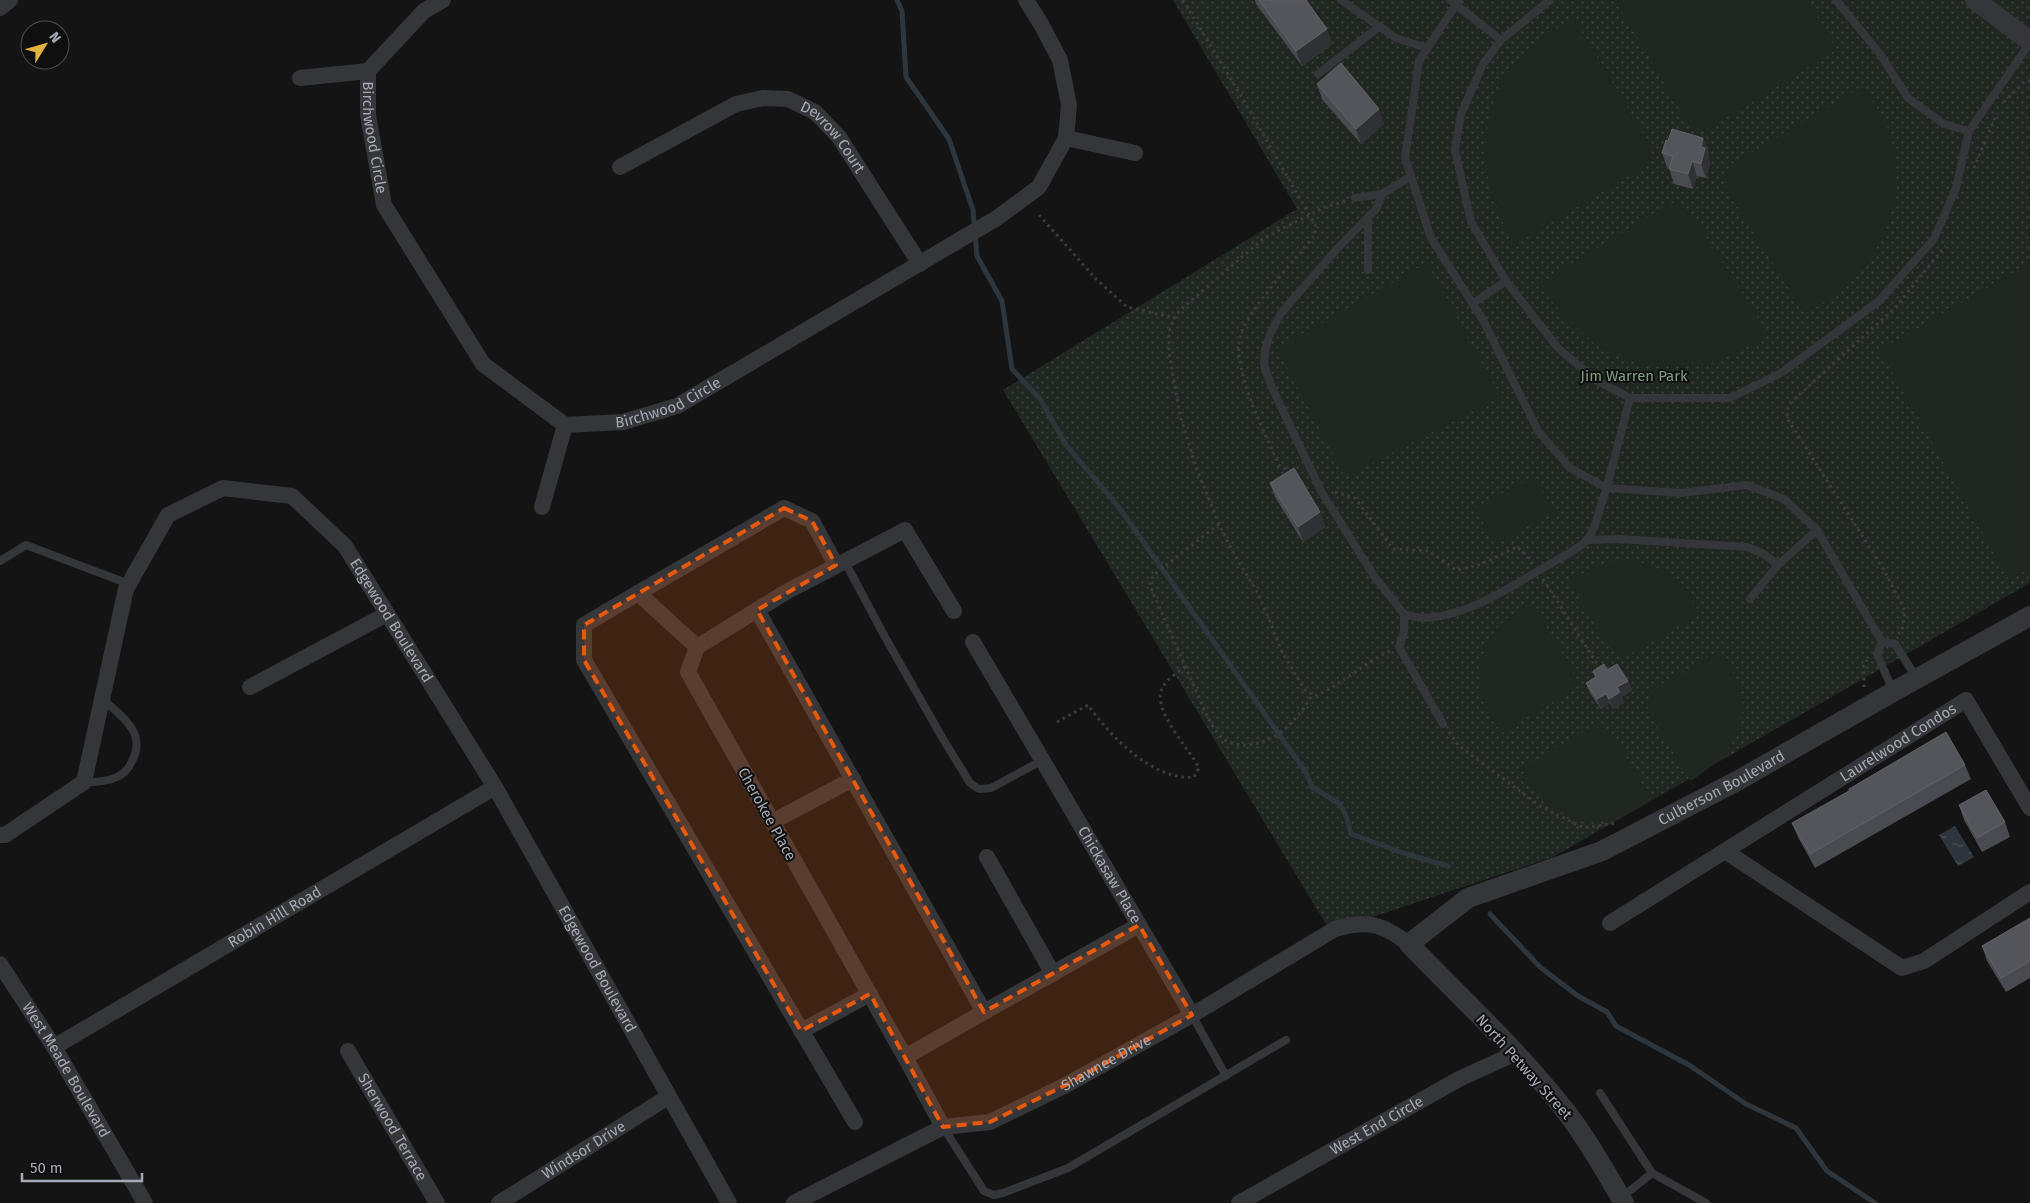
<svg xmlns="http://www.w3.org/2000/svg" width="2030" height="1203" viewBox="0 0 2030 1203" font-family="'Fira Sans',sans-serif">
  <style>
    .grass { fill: url(#grass-dots) }
    .garden { fill: #202721 }
    .water { fill: url(#water-ripples) }
    .lines { fill: none; stroke-linecap: round; stroke-linejoin: round }
    .stream { stroke: #2e363d; stroke-width: 5 }
    .path { stroke: #3b3c41; stroke-width: 3; stroke-dasharray: 2.5 4; stroke-linecap: butt }
    .service { stroke: #35363a; stroke-width: 8 }
    .minor { stroke: #35363a; stroke-width: 16 }
    .tertiary { stroke: #35363a; stroke-width: 20 }
    .wall { fill: #4a4b50 }
    .shaded-wall { fill: #303134 }
    .building { fill: #54555a; stroke: #616368 }
    .marked { fill: #e8590c; fill-opacity: 0.2; stroke: #e8590c; stroke-width: 4; stroke-dasharray: 10 6; stroke-linejoin: round }
    .labels { text-anchor: middle; dominant-baseline: central; stroke-width: 4; stroke-linejoin: round; paint-order: stroke }
    .street-label { font-size: 15px; fill: #a6aab4; stroke: #0f0f10 }
    .park-label { font-size: 15px; fill: #7f9e82; stroke: #0f0f10 }
  </style>
  <defs>
    <pattern id="grass-dots" width="8" height="8" patternUnits="userSpaceOnUse" patternTransform="scale(1.25)"><rect width="8" height="8" fill="#202721"/><path d="M2 2h.1M6 6h.1" fill="none" stroke="#3d443f" stroke-width="1.8" stroke-linecap="round"/></pattern>
    <pattern id="water-ripples" width="26" height="14" patternUnits="userSpaceOnUse" patternTransform="scale(1.25)"><rect width="26" height="14" fill="#2e363d"/><path d="M2 4q2-2 4 0t4 0M15 11q2-2 4 0t4 0" fill="none" stroke="#495057"/></pattern>
  </defs>
  <rect width="100%" height="100%" fill="#141415"/>
  <polygon class="grass" points="1173,0 2030,0 2030,583 1553,857 1330,931 1003,390 1297,209"/>
  <g class="garden">
    <path d="M1615 0H1801C1818 14 1827 30 1836 50L1710 128C1700 131 1693 127 1686 120Z"/>
    <path d="M1573 17 1649 143 1651 157 1646 165 1637 171 1513 245C1501 218 1487 189 1485 158 1484 147 1487 135 1488 124 1491 107 1495 92 1504 78 1521 52 1548 34 1573 17Z"/>
    <path d="M1861 87 1876 106 1890 132 1895 162 1897 191 1883 237 1873 254 1853 279 1832 297 1804 313 1728 191C1723 180 1724 172 1734 163Z"/>
    <path d="M1670 203C1680 203 1685 205 1691 213L1768 334C1752 344 1729 359 1710 363 1702 364 1692 362 1684 363 1667 364 1650 366 1634 362 1596 353 1561 315 1539 284Z"/>
    <polygon points="1427,263 1500,397 1345,477 1277,348"/>
    <polygon points="2030,263 2030,568 2009,580 1880,350"/>
    <polygon points="1534,476 1554,512 1496,545 1475,508"/>
    <path d="M1628 560C1666 566 1680 581 1700 613L1635 652C1623 656 1616 656 1608 646L1569 581C1589 570 1605 561 1628 560Z"/>
    <path d="M1531 602 1571 667C1576 679 1575 686 1566 694L1502 733C1496 724 1490 715 1486 706 1474 679 1480 646 1500 625 1509 616 1520 609 1531 602Z"/>
    <path d="M1720 650C1725 659 1731 668 1735 677 1757 725 1728 756 1691 781L1650 716C1646 704 1646 697 1656 688Z"/>
    <path d="M1595 727 1609 730 1614 736 1652 800C1643 805 1634 811 1625 815 1577 836 1546 806 1521 769L1586 730Z"/>
  </g>
  <polygon class="water" points="1955,826 1974,857 1958,866 1939,835"/>
  <g class="lines">
    <g class="stream">
      <polyline points="897,0 902,11 906,77 949,139 973,210 977,256 1002,301 1012,369 1040,399 1066,445 1118,506 1305,771 1312,787 1340,804 1347,818 1351,834 1406,854 1448,866"/>
      <polyline points="1490,914 1540,967 1578,996 1607,1012 1616,1026 1689,1065 1746,1104 1796,1128 1827,1171 1875,1203"/>
    </g>
    <g class="path">
      <path d="M1183 0 1243 99 1315 225V235C1296 259 1247 310 1240 337 1232 370 1266 436 1280 467L1292 471"/>
      <polyline points="2004,102 2025,81 2030,81"/>
      <polyline points="1974,168 1997,113"/>
      <path d="M1345 201 1323 208 1264 238 1179 311 1173 320 1169 332V352L1180 415 1197 470 1220 526 1235 556 1259 595 1282 652 1305 690 1315 696C1342 685 1363 663 1390 651"/>
      <polyline points="1039,215 1096,279 1127,307 1175,318"/>
      <polyline points="1335,492 1355,498 1393,549 1429,551 1456,570 1479,565 1517,547 1528,556 1532,564"/>
      <path d="M1219 524 1155 574 1150 581V586L1207 716C1212 724 1216 734 1225 740 1230 743 1238 745 1244 745 1275 745 1298 719 1313 694"/>
      <polyline points="1543,579 1599,667"/>
      <polyline points="1898,634 1902,630 1905,611 1884,570 1787,418 1788,405 1896,307 1945,246"/>
      <polyline points="1864,687 1864,666 1867,660"/>
      <path d="M1057 722 1088 705C1109 735 1153 781 1194 777L1199 768C1189 748 1155 714 1161 692 1163 681 1177 673 1185 667"/>
      <polyline points="1449,732 1458,745 1540,806 1584,828 1615,823"/>
    </g>
    <g class="service">
      <polyline points="1341,0 1396,38 1427,48"/>
      <polyline points="1450,0 1501,40 1550,0"/>
      <polyline points="1459,0 1419,61 1405,158 1431,238 1483,320 1538,431 1570,468 1607,488 1681,493 1747,485 1784,499 1817,530 1882,642"/>
      <polyline points="1836,0 1880,54 1908,98 1944,124 1969,131 2030,43"/>
      <polyline points="1501,40 1483,64 1461,114 1455,150 1471,222 1506,281 1558,348 1597,381 1630,398 1730,398 1781,373 1879,301 1934,239 1956,188 1969,131"/>
      <polyline points="1318,74 1380,26"/>
      <path d="M1411 176 1382 194 1376 209 1337 249 1281 313 1270 334 1265 350 1264 366 1273 390 1321 491 1374 576 1404 614C1419 620 1438 618 1453 613 1485 605 1523 579 1552 563 1563 556 1578 550 1587 540 1594 532 1597 519 1600 508 1612 472 1620 435 1630 398"/>
      <polyline points="1355,198 1382,194"/>
      <polyline points="1368,270 1368,219"/>
      <polyline points="1472,304 1506,281"/>
      <polyline points="1587,540 1618,539 1747,547 1764,554 1778,565"/>
      <polyline points="844,560 885,637 943,739 970,783 979,789 991,788 1043,760"/>
      <polyline points="0,561 26,545 129,584"/>
      <polyline points="1750,599 1778,565 1817,530"/>
      <polyline points="1404,614 1404,632 1399,647 1443,724"/>
      <polyline points="1882,642 1895,644 1916,677"/>
      <polyline points="1882,642 1877,654 1893,691"/>
      <path d="M82 783C93 782 107 782 117 777 124 774 129 768 132 761 147 733 122 716 102 699"/>
      <polyline points="1192,1015 1226,1076"/>
      <polyline points="1600,1093 1652,1173 1706,1203"/>
      <polyline points="943,1127 984,1191 994,1195 1003,1193 1068,1168 1286,1040"/>
      <polyline points="1621,1198 1652,1173"/>
    </g>
    <g class="minor">
      <path id="s1" d="M443 0 424 11 368 71V115L384 205 483 364 565 425 623 422 677 406 997 218 1039 187 1066 138 1069 105 1060 60 1041 24 1026 0"/>
      <polyline points="0,8 10,0"/>
      <polyline points="300,78 368,71"/>
      <polyline points="1066,138 1135,153"/>
      <path id="s2" d="M620 167 736 104 763 98 788 99 815 112 839 137 920 264"/>
      <polyline points="542,507 565,425"/>
      <polyline points="638,593 784,508 812,521 836,565"/>
      <polyline points="757,610 984,1012 905,1057"/>
      <path id="s3" d="M973 642 1192 1015"/>
      <polyline points="697,647 638,593 584,625 584,660 855,1122"/>
      <polyline points="250,687 387,614"/>
      <polyline points="772,822 853,779"/>
      <path id="s4" d="M0 835H5L84 782 126 589 168 515 223 488 292 496 345 546 495 787 729 1203"/>
      <polyline points="1725,851 1902,968 1924,961 2030,892"/>
      <polyline points="987,857 1053,974"/>
      <path id="s5" d="M1610 923 1966 700 2030 808"/>
      <path id="s6" d="M0 964 54 1047 145 1203"/>
      <polyline points="984,1012 1139,925"/>
      <polyline points="801,1031 870,994"/>
      <path id="s7" d="M54 1047 495 787"/>
      <path id="s8" d="M348 1051 437 1203"/>
      <polyline points="943,1127 905,1057 688,672 697,647 786,592 905,530 954,611"/>
      <path id="s9" d="M499 1203 668 1097"/>
      <path id="s10" d="M794 1203 943 1127 990 1122 1066 1085 1192 1015 1335 929C1368 920 1381 923 1409 944"/>
      <path id="s11" d="M1239 1203 1459 1079 1516 1053"/>
    </g>
    <g class="tertiary">
      <polyline points="1975,0 2030,41"/>
      <path id="s12" d="M1624 1203C1606 1173 1589 1141 1567 1113 1520 1052 1462 999 1409 944L1468 898 1602 851 1737 781 1900 688 2030 616"/>
    </g>
  </g>
  <g class="wall">
    <polygon points="1255,0 1306,0 1332,44 1302,66 1256,4"/>
    <polygon points="1317,84 1384,124 1361,144 1322,99"/>
    <polygon points="1703,138 1709,153 1708,156 1710,163 1706,178 1697,176 1693,189 1674,184 1669,168 1667,167 1662,153 1668,141"/>
    <polygon points="1270,483 1320,512 1325,527 1303,542 1275,497"/>
    <polygon points="1607,670 1628,681 1632,690 1622,697 1624,702 1613,709 1610,703 1601,709 1590,693 1586,683 1595,677 1593,671"/>
    <polygon points="1965,765 1971,779 1815,868 1798,837 1792,823"/>
    <polygon points="1959,805 2005,822 2010,837 1982,852 1964,820"/>
    <polygon points="2030,918 2030,978 2006,992 1987,961 1982,946"/>
  </g>
  <g class="shaded-wall">
    <polygon points="1327,29 1332,44 1302,66 1296,51"/>
    <polygon points="1379,109 1384,124 1361,144 1356,129"/>
    <polygon points="1703,138 1709,153 1708,156 1710,163 1706,178 1701,164 1701,147"/>
    <polygon points="1692,161 1697,176 1693,189 1688,174"/>
    <polygon points="1320,512 1325,527 1303,542 1298,527"/>
    <polygon points="1628,681 1632,690 1622,697 1624,702 1613,709 1609,699 1617,687"/>
    <polygon points="1606,694 1610,703 1601,709 1597,699"/>
  </g>
  <g class="building">
    <polygon points="1259,0 1306,0 1327,29 1296,51"/>
    <polygon points="1341,63 1379,109 1356,129 1317,84"/>
    <polygon points="1672,129 1703,138 1701,147 1705,148 1701,164 1692,161 1688,174 1669,169 1673,156 1662,153 1666,140 1668,141"/>
    <polygon points="1294,468 1320,512 1298,527 1270,483"/>
    <polygon points="1604,664 1607,670 1617,664 1628,681 1617,687 1620,692 1609,699 1606,694 1597,699 1586,683 1596,677 1593,671"/>
    <polygon points="1946,732 1965,765 1810,854 1792,823 1849,791 1849,789"/>
    <polygon points="1986,790 2005,822 1977,838 1959,805"/>
    <polygon points="2030,918 2030,961 2001,978 1982,946"/>
  </g>
  <path class="marked" d="M784 508 812 521 836 565 757 610 984 1012 1139 925 1192 1015 1066 1085 990 1122 943 1127 870 994 801 1031 584 660V625Z"/>
  <g class="labels">
    <g class="street-label">
      <text stroke="none"><textPath href="#s1" startOffset="171">Birchwood Circle</textPath></text>
      <text stroke="none"><textPath href="#s2" startOffset="245">Devrow Court</textPath></text>
      <text stroke="none"><textPath href="#s1" startOffset="636">Birchwood Circle</textPath></text>
      <text stroke="none"><textPath href="#s4" startOffset="674">Edgewood Boulevard</textPath></text>
      <text stroke="none"><textPath href="#s5" startOffset="340">Laurelwood Condos</textPath></text>
      <text stroke="none"><textPath href="#s12" startOffset="690">Culberson Boulevard</textPath></text>
      <text transform="translate(767 814) rotate(61)">Cherokee Place</text>
      <text stroke="none"><textPath href="#s3" startOffset="270">Chickasaw Place</textPath></text>
      <text stroke="none"><textPath href="#s7" startOffset="256">Robin Hill Road</textPath></text>
      <text stroke="none"><textPath href="#s4" startOffset="1079">Edgewood Boulevard</textPath></text>
      <text stroke="none"><textPath href="#s10" startOffset="345">Shawnee Drive</textPath></text>
      <text transform="translate(1524 1067) rotate(48)">North Petway Street</text>
      <text stroke="none"><textPath href="#s6" startOffset="125">West Meade Boulevard</textPath></text>
      <text stroke="none"><textPath href="#s11" startOffset="158">West End Circle</textPath></text>
      <text stroke="none"><textPath href="#s8" startOffset="88">Sherwood Terrace</textPath></text>
      <text stroke="none"><textPath href="#s9" startOffset="100">Windsor Drive</textPath></text>
    </g>
    <g class="park-label">
      <text x="1634" y="376">Jim Warren Park</text>
    </g>
  </g>
  <g transform="translate(45 45) rotate(53)"><circle r="24" fill="#0f0f10" stroke="#4b4d52"/>
  <path d="M0-4L9 19L0 12L-9 19Z" fill="#e2b13f"/>
  <text y="-8" font-size="14" font-weight="bold" text-anchor="middle" fill="#a6aab4">N</text>
  </g>
  <path d="M22 1173v8h120v-8" fill="none" stroke="#a6aab4" stroke-width="2.5"/>
  <text x="30" y="1173" font-size="15" fill="#a6aab4" stroke="#0f0f10" stroke-width="4" paint-order="stroke">50 m</text>
</svg>
